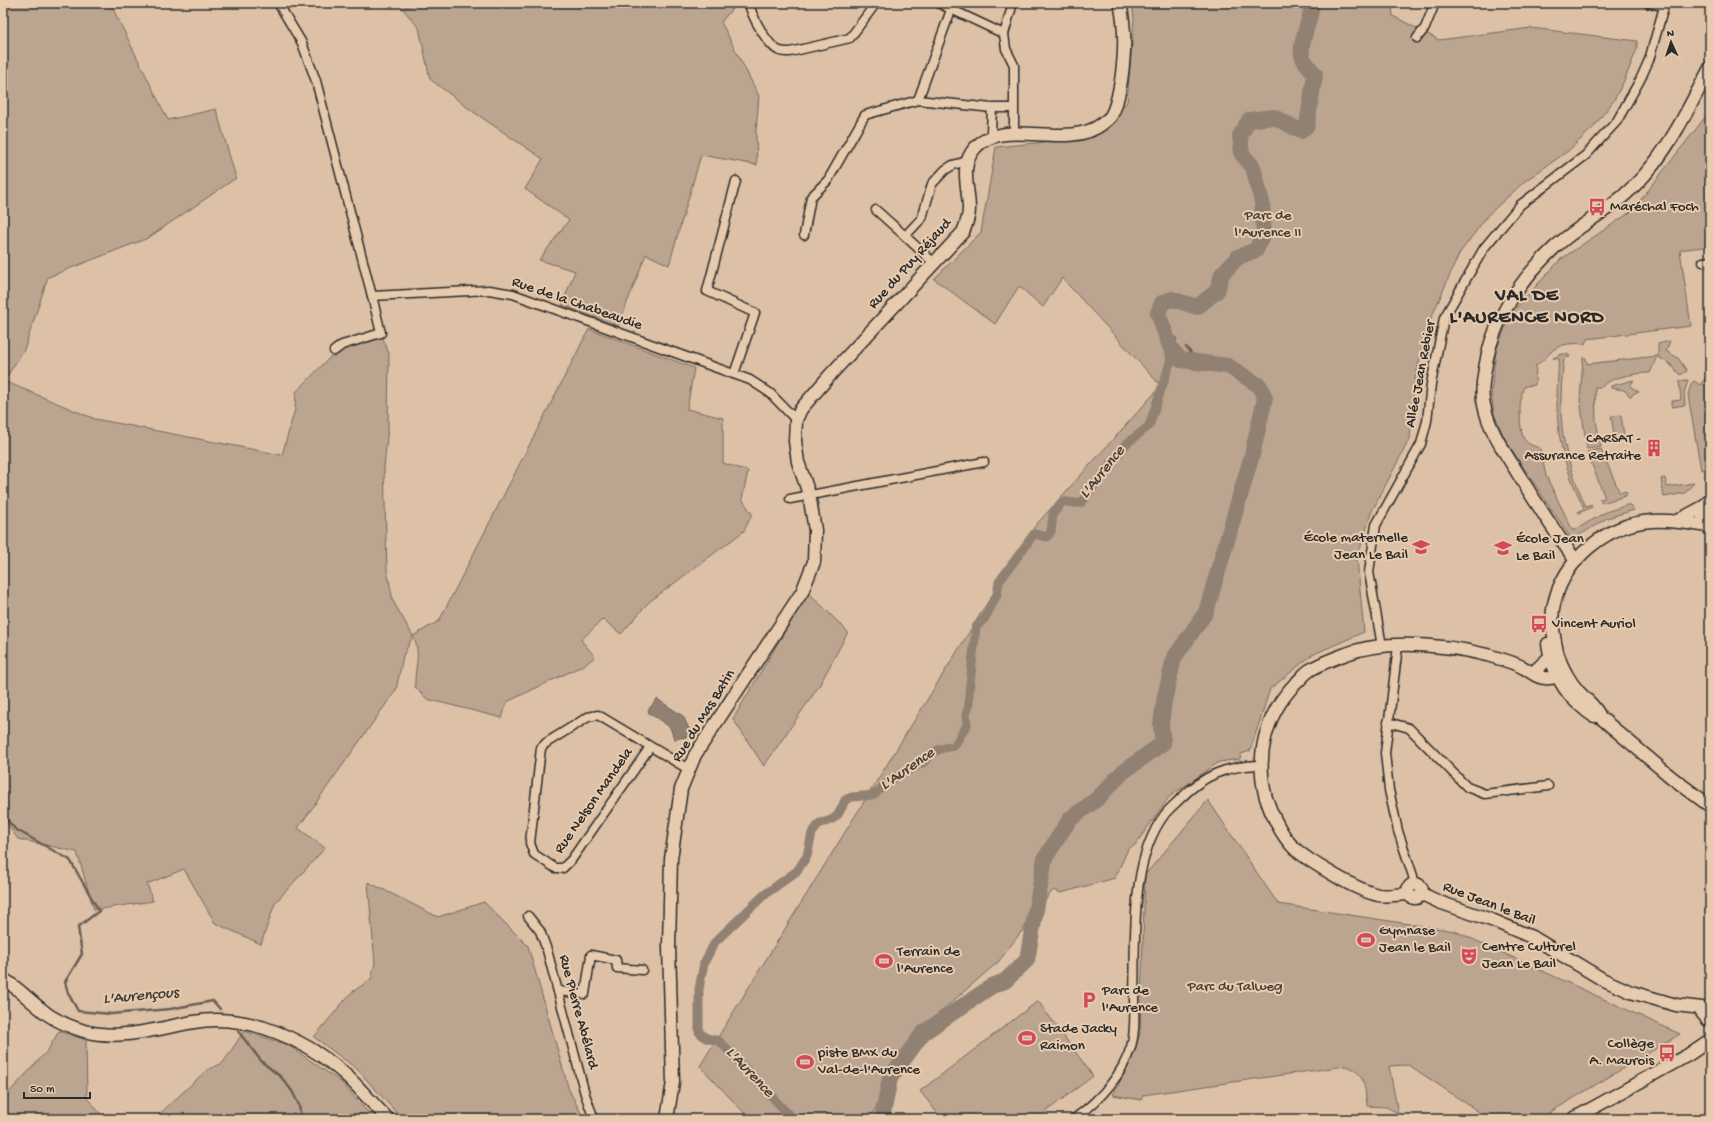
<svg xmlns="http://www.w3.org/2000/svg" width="1713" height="1122" viewBox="0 0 1713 1122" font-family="'Gochi Hand',sans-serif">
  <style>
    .green { fill: #bba590; stroke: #73685e }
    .water { fill: #918172; stroke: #685f56 }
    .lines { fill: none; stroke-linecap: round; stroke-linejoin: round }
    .stream { stroke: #685f56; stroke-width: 2.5 }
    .canal { stroke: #918172; stroke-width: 9 }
    .river { stroke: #918172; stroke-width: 16 }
    .street-casing { stroke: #2b2b2b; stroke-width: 11 }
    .secondary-casing { stroke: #2b2b2b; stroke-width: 15 }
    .street { stroke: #e7cbae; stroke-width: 8 }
    .secondary { stroke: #e7cbae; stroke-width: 12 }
    .labels { text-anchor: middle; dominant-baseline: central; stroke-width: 4; stroke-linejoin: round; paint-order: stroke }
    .poi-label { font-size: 15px; fill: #2b2b2b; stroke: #e7cbae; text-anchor: start }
    .park-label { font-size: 15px; fill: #413d3a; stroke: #e7cbae }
    .street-label { font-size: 15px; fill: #2b2b2b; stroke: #e7cbae }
    .water-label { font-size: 16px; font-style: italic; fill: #44403d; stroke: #e7cbae }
    .district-label { font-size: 19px; font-weight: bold; letter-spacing: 1px; fill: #2b2b2b; stroke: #e7cbae }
  </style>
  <rect width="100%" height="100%" fill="#dcc1a6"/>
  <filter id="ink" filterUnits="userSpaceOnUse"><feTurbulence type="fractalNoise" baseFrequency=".025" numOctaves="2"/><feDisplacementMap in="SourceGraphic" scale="8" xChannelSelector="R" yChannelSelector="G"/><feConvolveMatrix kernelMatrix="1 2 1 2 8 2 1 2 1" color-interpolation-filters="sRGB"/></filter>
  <g filter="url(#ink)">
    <g class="green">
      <path d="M3 3H110L168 120 216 109 236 178 148 238 48 277 24 350 4 381 95 419 282 455 295 409 296 392 342 345 381 333 389 354 388 427 384 468 387 570 393 601 413 636 439 621 589 329 694 368 687 409 723 418V463L748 471 742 499 752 514 744 531 649 602 621 634 603 619 581 640 595 657 584 665 507 702 502 718 427 699 415 687C414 666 422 655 413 636L403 656 396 690 298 828 325 848 275 903 261 944 215 923 184 869 147 884 153 901 94 910 77 852 18 839 3 818Z"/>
      <polygon points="416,3 737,3 721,22 759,96 756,131 757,165 701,155 669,265 646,254 618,326 562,305 575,271 539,260 569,220 525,189 543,159 472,111 430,79 419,28 402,8"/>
      <polygon points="1132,3 1392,3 1393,16 1439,40 1531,28 1637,41 1637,49 1625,79 1614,100 1593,128 1568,151 1525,181 1488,215 1459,254 1429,323 1415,379 1410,438 1371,513 1357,559 1364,632 1312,655 1270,689 1250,751 1241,754 1240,759 1219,762 1169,797 1135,845 1128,849 1115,878 1061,893 1053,890 999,961 913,1036 870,1119 750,1119 700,1066 1035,526 1161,386 1062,278 1043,307 1019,286 995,324 934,279 981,232 996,147 1095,137 1127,102 1134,19"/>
      <path d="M1710 111V246L1680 250 1691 326 1587 339 1585 344C1575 343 1559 343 1551 352 1546 357 1543 361 1536 365L1535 385 1525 386C1518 392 1519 431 1524 439 1528 445 1534 446 1540 448L1546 476 1573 531 1606 512 1627 505H1630L1634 510 1607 518 1575 538H1571L1505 440 1494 414 1491 394 1496 351 1511 313 1561 259 1632 211Z"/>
      <polygon points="1670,341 1666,351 1678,358 1687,371 1680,375 1670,364 1658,357 1658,344"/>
      <path d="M1562 354H1568L1570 357 1564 358C1557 421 1561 449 1586 507L1591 505 1592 507 1579 513 1578 512 1584 508C1557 452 1554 421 1559 359L1553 358Z"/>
      <path d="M1657 356 1650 373C1637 373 1609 377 1602 387H1595L1596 421 1601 447 1587 449 1580 400 1583 358H1586L1587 364Z"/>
      <polygon points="1710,364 1710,376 1706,379 1704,385 1709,387 1706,420 1708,468 1701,470 1688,395 1691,384 1694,381 1700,385 1710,372 1706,367"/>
      <polygon points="1634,380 1630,386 1639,392 1634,393 1631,397 1624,390 1611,388 1611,386"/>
      <polygon points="1688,380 1684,393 1685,405 1672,407 1672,401 1681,400 1679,381"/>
      <polygon points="1621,415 1624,436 1617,437 1614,434 1611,416"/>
      <polygon points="1601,449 1618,489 1620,493 1625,491 1627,494 1625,496 1602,503 1599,499 1605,498 1587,452"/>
      <polygon points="1665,478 1667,487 1694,483 1685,493 1664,497 1661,479"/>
      <polygon points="808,592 848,632 819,686 764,766 733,719"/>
      <path d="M1208 800 1278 904 1455 931 1680 1034 1539 1119H1486L1476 1110 1409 1065 1389 1066 1398 1113 1386 1107 1367 1106C1365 1088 1365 1070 1345 1066L1143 1095 1141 1100 1113 1095 1129 1064 1140 1034 1145 875Z"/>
      <polygon points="368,882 438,917 484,902 528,946 569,1090 584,1119 402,1119 357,1069 314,1037 351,993 371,979 375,963"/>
      <polygon points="1038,1001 1093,1076 1036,1119 942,1119 920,1091"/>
      <polygon points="59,1031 86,1040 87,1098 105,1119 3,1119 3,1099 48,1050"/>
      <polygon points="244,1031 288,1045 341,1082 374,1119 154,1119 207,1070 223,1063"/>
    </g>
    <polygon class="water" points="657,699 683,716 690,731 686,737 674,739 670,727 649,713 648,710"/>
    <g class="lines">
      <g class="stream">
        <polyline points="1167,335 1176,339"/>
        <polyline points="1186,347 1198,362"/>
        <polyline points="3,815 15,829 70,860 99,911 78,927 82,954 65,982 68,993 78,1011 111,1014 170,1009 213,1001 220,1009"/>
        <polyline points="238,1031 262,1062 281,1077 292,1091 299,1105 301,1119"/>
      </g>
      <path class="canal" d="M793 1119 719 1041 706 1038 699 1032V989L704 963 715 942 764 895 797 871 807 856 812 833 820 823C837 820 839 815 845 800L852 797 874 795 889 781 924 762C931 751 941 748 954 746L967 725 966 715 969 705V693L976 627 985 618 997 595 999 582 1034 534 1047 537 1051 532 1053 514 1062 502C1069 501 1074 504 1081 503L1126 444 1149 426 1170 363 1171 349"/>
      <path class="river" d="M882 1119 890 1078 923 1033 992 986 1005 981 1027 960 1045 858 1070 819 1097 799 1123 772 1163 743 1161 725 1164 701 1174 658 1206 612 1252 455 1265 398 1260 386 1228 366 1181 360 1171 349 1158 313 1162 303 1172 299 1197 307 1217 291 1222 274 1238 257 1256 250 1264 233 1262 202 1253 167 1242 154 1240 136 1249 120 1274 117 1301 131 1307 125 1315 74C1311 69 1306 64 1303 58 1297 46 1312 18 1312 3"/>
      <g class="street-casing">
        <g id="street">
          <polyline points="278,3 302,43 316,81 372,296 489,290 513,294 750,380 770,393 796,420"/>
          <path d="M749 3C751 15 768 47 780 51 783 52 787 52 790 52L850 38 876 3"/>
          <polyline points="938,3 1004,34"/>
          <polyline points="1013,3 1004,34 1006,49 1014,65 1014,134"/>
          <polyline points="1648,3 1664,6"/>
          <polyline points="1417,38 1425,28 1435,3"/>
          <polyline points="918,100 951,10"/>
          <polyline points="992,108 991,132 992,137"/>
          <polyline points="876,210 905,236"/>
          <polyline points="804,235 811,197 828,180 865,115 918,100 992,108 1013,108"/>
          <polyline points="1703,262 1710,261"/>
          <polyline points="935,264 905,236 922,218 932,184 945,170 953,165 967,161"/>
          <polyline points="334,351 342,345 381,333 372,296"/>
          <polyline points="734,374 755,313 707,291 736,181"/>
          <polyline points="790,499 984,462"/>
          <polyline points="1382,646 1369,572 1376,525 1421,444 1427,421 1431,384 1444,318 1484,248 1520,205 1586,155 1617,121 1640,80 1649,60 1665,3"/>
          <polyline points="1398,646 1385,753 1389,790 1398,831 1413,876 1414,884"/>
          <polyline points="1388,722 1409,728 1467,787 1485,794 1548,786"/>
          <polyline points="650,747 572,859 563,868 555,868 534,854 530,843 541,748 546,743 588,717 598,715 688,769"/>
          <polyline points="528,916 540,931 547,950 585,1094 594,1119"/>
          <polyline points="558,991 585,994 591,955 616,960 617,968 642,970"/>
          <path d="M1074 1119C1100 1100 1121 1078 1131 1047 1136 1030 1134 1013 1134 996 1136 939 1129 861 1165 814 1169 809 1175 804 1180 799 1204 775 1226 766 1260 765"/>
        </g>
      </g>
      <g class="secondary-casing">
        <g id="secondary">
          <path d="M1710 500C1700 508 1700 521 1710 528"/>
          <polyline points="1677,521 1703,507"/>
          <path d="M1707 526C1689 523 1671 520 1652 521 1607 524 1564 559 1554 604 1550 620 1554 637 1557 652 1561 666 1569 681 1579 692 1586 700 1596 706 1600 717L1671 777 1710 806"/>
          <path d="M1576 561C1555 532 1536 503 1517 472 1504 451 1489 430 1484 405 1481 393 1483 381 1485 369 1492 321 1519 281 1554 248 1571 232 1593 219 1612 205 1627 194 1642 179 1653 165 1676 136 1692 101 1710 68"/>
          <path d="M1548 644C1552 669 1562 691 1582 707 1586 710 1590 715 1595 716"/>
          <polyline points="1536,670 1550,657"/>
          <circle cx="1415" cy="891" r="7"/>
          <path d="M1409 894C1399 894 1388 897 1378 895 1361 891 1344 881 1329 872 1317 865 1305 858 1294 848 1282 836 1271 814 1266 798 1255 757 1265 715 1295 684 1300 680 1305 673 1310 670 1321 663 1335 658 1346 654 1391 637 1463 646 1507 661 1513 663 1519 665 1524 668 1532 672 1536 678 1545 678 1553 679 1559 676 1565 672"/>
          <polyline points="1422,894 1439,902 1494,921 1534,938 1602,979 1631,992 1676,1005 1710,1009"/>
          <path d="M3 979C17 987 28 999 41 1009 53 1020 68 1026 84 1031 121 1041 158 1028 194 1022 249 1012 311 1042 350 1079 363 1092 375 1106 388 1119"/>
          <polyline points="1698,1008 1708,1020"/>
          <path d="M667 1119 673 1082 669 947 671 859 681 789 695 755 802 592 814 562 815 530 809 494 798 462 795 441 796 420 801 409 831 374 963 232C966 225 969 217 969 209 969 188 959 166 975 148 1003 116 1067 151 1102 124 1105 121 1109 119 1111 116 1117 106 1119 92 1121 81 1125 55 1126 29 1120 3"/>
          <polyline points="1573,1119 1688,1055 1710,1040"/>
        </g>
      </g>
      <use href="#street" class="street"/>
      <use href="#secondary" class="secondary"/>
    </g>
  </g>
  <defs>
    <g id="bus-bare" transform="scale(1.38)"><path d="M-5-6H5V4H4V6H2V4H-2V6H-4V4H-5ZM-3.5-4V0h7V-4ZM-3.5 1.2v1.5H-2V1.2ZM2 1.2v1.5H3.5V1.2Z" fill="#d1495b" stroke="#e7cbae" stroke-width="2.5" paint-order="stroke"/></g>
    <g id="building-bare" transform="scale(1.38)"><path d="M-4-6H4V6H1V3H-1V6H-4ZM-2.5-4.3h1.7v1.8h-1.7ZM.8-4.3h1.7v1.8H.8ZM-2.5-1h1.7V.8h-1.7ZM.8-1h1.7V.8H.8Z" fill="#d1495b" stroke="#e7cbae" stroke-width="2.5" paint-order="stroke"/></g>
    <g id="school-bare" transform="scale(1.38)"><path d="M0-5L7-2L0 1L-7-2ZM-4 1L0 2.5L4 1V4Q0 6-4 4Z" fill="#d1495b" stroke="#e7cbae" stroke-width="2.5" paint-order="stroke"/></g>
    <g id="stadium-bare" transform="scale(1.38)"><path d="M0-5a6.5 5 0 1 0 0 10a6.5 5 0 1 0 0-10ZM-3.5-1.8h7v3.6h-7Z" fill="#d1495b" stroke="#e7cbae" stroke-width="2.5" paint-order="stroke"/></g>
    <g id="theatre-bare" transform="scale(1.38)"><path d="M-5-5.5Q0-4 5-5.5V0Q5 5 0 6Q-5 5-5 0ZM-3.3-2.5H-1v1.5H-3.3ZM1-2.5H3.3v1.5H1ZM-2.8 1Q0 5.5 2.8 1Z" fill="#d1495b" stroke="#e7cbae" stroke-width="2.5" paint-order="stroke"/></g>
    <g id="parking-bare" transform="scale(1.38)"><path d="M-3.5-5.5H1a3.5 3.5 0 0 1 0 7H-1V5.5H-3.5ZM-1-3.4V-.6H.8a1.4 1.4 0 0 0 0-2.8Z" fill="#d1495b" stroke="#e7cbae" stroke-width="2.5" paint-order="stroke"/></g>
  </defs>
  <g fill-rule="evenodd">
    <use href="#bus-bare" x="1597" y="207"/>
    <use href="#building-bare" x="1654" y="448"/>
    <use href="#school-bare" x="1421" y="547"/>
    <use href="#school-bare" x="1503" y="548"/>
    <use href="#bus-bare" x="1539" y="624"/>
    <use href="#stadium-bare" x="1366" y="940"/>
    <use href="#theatre-bare" x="1469" y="956"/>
    <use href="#stadium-bare" x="884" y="961"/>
    <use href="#parking-bare" x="1089" y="1000"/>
    <use href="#stadium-bare" x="1027" y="1038"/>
    <use href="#bus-bare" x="1667" y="1053"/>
    <use href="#stadium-bare" x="805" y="1062"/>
  </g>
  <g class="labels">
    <g class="poi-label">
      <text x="1610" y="207">Maréchal Foch</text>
      <text x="1641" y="439" text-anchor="end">CARSAT -<tspan x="1641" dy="17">Assurance Retraite</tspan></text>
      <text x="1408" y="538" text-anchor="end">École maternelle<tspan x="1408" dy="17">Jean Le Bail</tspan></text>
      <text x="1516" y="539">École Jean<tspan x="1516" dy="17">Le Bail</tspan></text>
      <text x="1552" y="624">Vincent Auriol</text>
      <text x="1379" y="931">Gymnase<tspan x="1379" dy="17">Jean le Bail</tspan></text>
      <text x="1482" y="947">Centre Culturel<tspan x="1482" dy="17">Jean Le Bail</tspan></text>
      <text x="897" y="952">Terrain de<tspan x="897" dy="17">l'Aurence</tspan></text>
      <text x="1102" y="991">Parc de<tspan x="1102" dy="17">l'Aurence</tspan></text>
      <text x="1040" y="1029">Stade Jacky<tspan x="1040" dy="17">Raimon</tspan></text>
      <text x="1654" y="1044" text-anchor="end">Collège<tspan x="1654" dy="17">A. Maurois</tspan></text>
      <text x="818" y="1053">piste BMX du<tspan x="818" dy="17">Val-de-l'Aurence</tspan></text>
    </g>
    <g class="park-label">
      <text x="1268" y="216">Parc de<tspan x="1268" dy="17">l'Aurence II</tspan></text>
      <text x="1235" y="987">Parc du Talweg</text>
    </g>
    <g class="street-label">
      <text transform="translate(910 264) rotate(-48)">Rue du Puy Réjaud</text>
      <text transform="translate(577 304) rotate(19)">Rue de la Chabeaudie</text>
      <text transform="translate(1421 374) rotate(-79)">Allée Jean Rebier</text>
      <text transform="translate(704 716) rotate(-58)">Rue du Mas Batin</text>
      <text transform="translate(594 801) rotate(-55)">Rue Nelson Mandela</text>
      <text transform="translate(1489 904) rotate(21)">Rue Jean le Bail</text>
      <text transform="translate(578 1012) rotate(75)">Rue Pierre Abélard</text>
    </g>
    <g class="water-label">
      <text transform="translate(1103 473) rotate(-51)">L'Aurence</text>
      <text transform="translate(908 770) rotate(-35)">L'Aurence</text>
      <text transform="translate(141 997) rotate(-5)">L'Aurençous</text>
      <text transform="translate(749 1073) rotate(47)">L'Aurence</text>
    </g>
    <g class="district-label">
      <text x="1527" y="296">VAL DE<tspan x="1527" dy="22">L'AURENCE NORD</tspan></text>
    </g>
  </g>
  <rect width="1713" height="1122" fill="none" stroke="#e7cbae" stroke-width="16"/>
  <rect x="8" y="8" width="1697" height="1106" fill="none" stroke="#2b2b2b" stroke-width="1.5" filter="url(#ink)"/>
  <g transform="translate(1671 42) rotate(357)" stroke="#e7cbae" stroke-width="3" paint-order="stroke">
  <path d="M0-3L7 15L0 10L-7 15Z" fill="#2b2b2b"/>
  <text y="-6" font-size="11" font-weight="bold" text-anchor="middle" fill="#2b2b2b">N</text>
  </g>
  <path d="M24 1092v6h66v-6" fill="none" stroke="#2b2b2b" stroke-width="2"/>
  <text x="30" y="1092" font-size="12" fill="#2b2b2b" stroke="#e7cbae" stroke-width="3" paint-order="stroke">50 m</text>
</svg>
